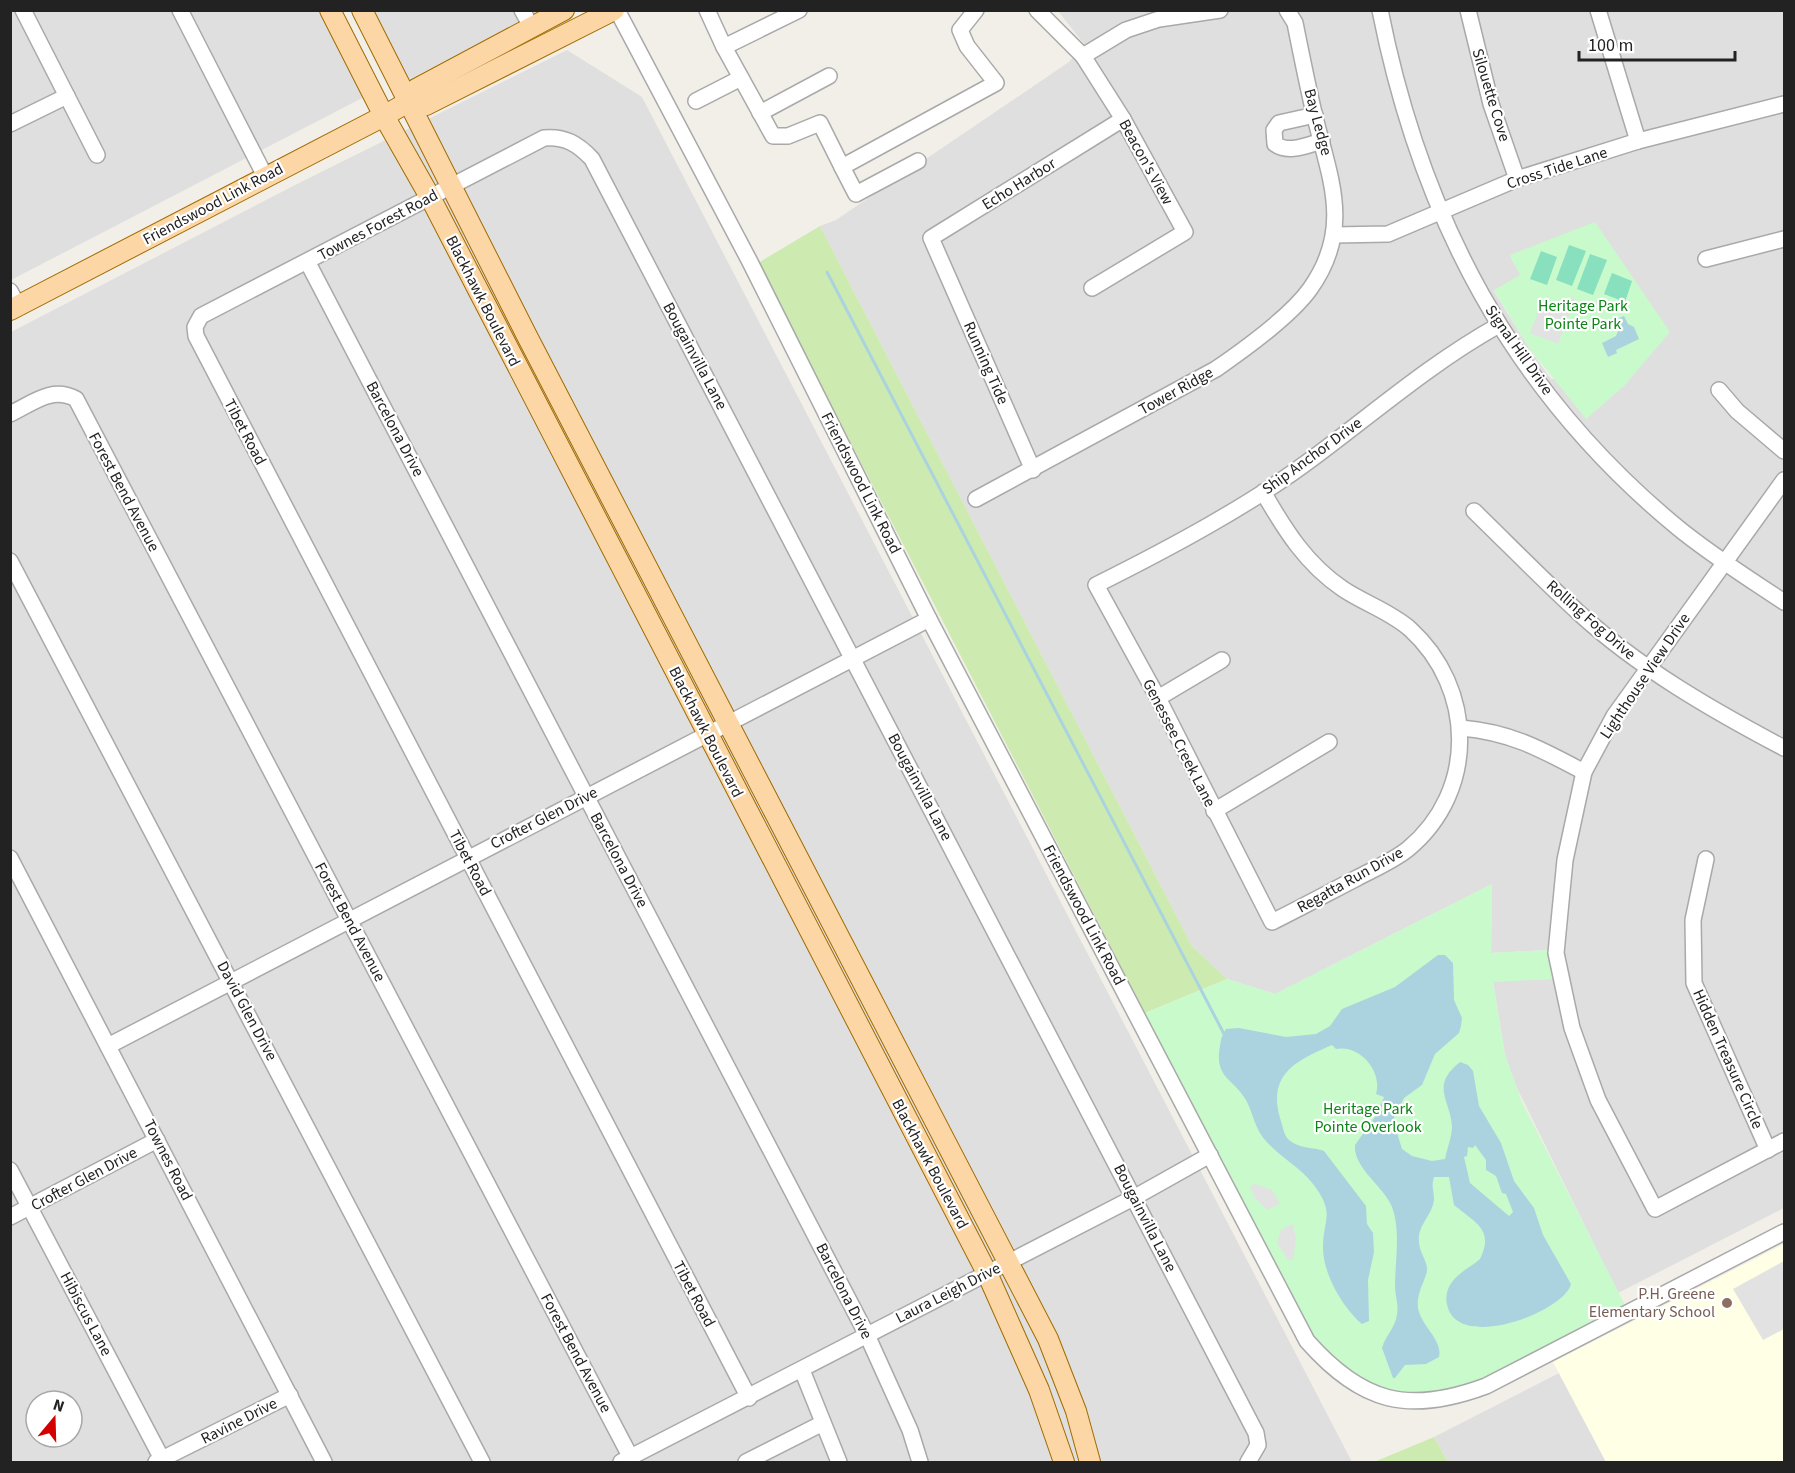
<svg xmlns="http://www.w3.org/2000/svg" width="1795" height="1473" viewBox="0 0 1795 1473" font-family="'Source Sans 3',sans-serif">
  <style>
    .residential { fill: #e0dfdf; fill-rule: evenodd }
    .education { fill: #ffffe5 }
    .grass { fill: #cdebb0 }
    .park { fill: #c8facc }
    .pitch { fill: #88e0be }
    .parking { fill: #e2e2e2 }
    .water { fill: #aad3df; fill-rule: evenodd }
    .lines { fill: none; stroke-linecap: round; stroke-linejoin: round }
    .stream { stroke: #aad3df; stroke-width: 3 }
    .minor-casing { stroke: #a9a9a9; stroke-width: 18 }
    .major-casing { stroke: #a06b00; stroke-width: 22 }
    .minor { stroke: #fff; stroke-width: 15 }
    .major { stroke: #fcd6a4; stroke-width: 20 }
    .education-dot { fill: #8d6e63; stroke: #fff; stroke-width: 2 }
    .labels { text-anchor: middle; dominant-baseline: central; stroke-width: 4.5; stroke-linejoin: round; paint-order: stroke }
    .street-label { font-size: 16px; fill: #222; stroke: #fff }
    .park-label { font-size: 16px; fill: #0c8416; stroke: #fff }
    .education-label { font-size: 16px; fill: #785e54; stroke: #fff; text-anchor: end }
  </style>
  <rect width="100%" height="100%" fill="#f2efe9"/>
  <g class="residential">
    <polygon points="11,11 322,11 366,96 11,280"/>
    <polygon points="365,11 539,11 401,84"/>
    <path d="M1058 11H1784V1208L1618 1293 1515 1084 1505 1055 1493 981 1553 979 1550 950 1491 953 1492 884 1275 994 1227 979 1192 946 820 226 836 220 1069 62 1084 44ZM1510 256 1624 385 1551 379 1529 348 1494 291 1521 275Z"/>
    <path d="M567 50 642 97 1352 1462H11V332L299 183ZM36 1401H72V1437H36Z"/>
    <polygon points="1559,1373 1606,1462 1448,1462 1434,1437"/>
  </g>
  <polygon class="education" points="1784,1244 1784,1462 1606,1462 1553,1362"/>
  <g class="grass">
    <polygon points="820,226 1192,946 1227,979 1145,1013 758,263"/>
    <polygon points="1434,1437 1448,1462 1374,1462"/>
  </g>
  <g class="park">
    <polygon points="1595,222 1670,332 1624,386 1586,419 1529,348 1494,290 1520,275 1510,255"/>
    <polygon points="1492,884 1491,953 1550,950 1553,979 1493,982 1505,1055 1522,1102 1626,1307 1473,1385 1423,1396 1394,1393 1365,1383 1343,1370 1313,1337 1145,1013 1227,979 1275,994"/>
  </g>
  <g class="pitch">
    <polygon points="1569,245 1586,251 1572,286 1556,280"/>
    <polygon points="1541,251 1557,257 1547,285 1530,279"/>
    <polygon points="1590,254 1607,260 1593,295 1577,289"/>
    <polygon points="1612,273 1632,281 1625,302 1604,294"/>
  </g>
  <g class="parking">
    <polygon points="1567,297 1575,299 1558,344 1530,333 1543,299 1555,304"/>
    <polygon points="1255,1184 1272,1190 1280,1203 1268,1210 1262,1205 1254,1197 1250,1186"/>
    <polygon points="1293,1224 1296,1240 1293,1259 1289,1261 1277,1243 1281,1230"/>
    <polygon points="1784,1261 1784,1329 1763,1340 1733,1289"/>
  </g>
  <g class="water">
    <polygon points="1624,316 1628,324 1634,327 1639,339 1616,350 1617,353 1608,357 1602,343 1616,336 1619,329 1614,320"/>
    <path d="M1438 955H1445L1453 963 1454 1000 1462 1018 1461 1026 1459 1033 1435 1054 1422 1085 1404 1098 1393 1120 1402 1149 1412 1156 1432 1161 1445 1159C1447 1148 1452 1137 1452 1126 1450 1099 1430 1086 1460 1062L1468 1065 1473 1071 1479 1106 1501 1143 1514 1181 1534 1208 1543 1235 1571 1284C1565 1311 1462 1351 1448 1308 1445 1299 1446 1290 1452 1282 1459 1272 1471 1267 1480 1259 1495 1229 1474 1222 1454 1205L1449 1177H1434C1431 1186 1434 1191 1434 1199 1433 1215 1417 1225 1419 1242 1419 1251 1426 1259 1427 1268 1428 1277 1416 1291 1418 1308 1421 1326 1443 1340 1439 1357L1426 1364 1405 1365 1395 1378H1393L1382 1348C1385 1336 1396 1327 1397 1314 1399 1305 1395 1296 1395 1286 1395 1262 1401 1231 1392 1207 1384 1186 1353 1168 1355 1145L1377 1114 1384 1097 1376 1094C1383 1071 1359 1044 1336 1049L1332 1045C1298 1060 1267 1073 1280 1118 1283 1126 1283 1134 1289 1140 1300 1149 1313 1147 1324 1151L1366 1206 1367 1224 1373 1233 1374 1252 1368 1280 1369 1321 1362 1324C1343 1308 1323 1274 1323 1248 1323 1218 1336 1214 1313 1184 1300 1167 1280 1157 1266 1141 1255 1130 1253 1113 1246 1100 1233 1078 1214 1078 1220 1046 1221 1039 1222 1035 1226 1029L1239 1028 1286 1037 1316 1034 1330 1026 1342 1009 1395 987ZM1475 1145 1486 1160V1170L1496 1176 1502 1193 1506 1194 1513 1212 1509 1216 1470 1183 1464 1157 1467 1156 1468 1147 1473 1148Z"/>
  </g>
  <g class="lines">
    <polyline class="stream" points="827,272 1224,1034"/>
    <g class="minor-casing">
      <g id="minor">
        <polyline points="23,10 97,155"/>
        <polyline points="180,10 265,176"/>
        <polyline points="522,10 532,28"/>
        <path d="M617 10 750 262 929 619 1307 1341C1362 1403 1408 1415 1486 1386L1784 1232"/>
        <polyline points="707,10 724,47 799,10"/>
        <polyline points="1037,10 1083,56 1123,119 1185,232 1092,288"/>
        <path d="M1380 10C1421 217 1512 391 1677 527 1711 555 1748 578 1784 602"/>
        <polyline points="1468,10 1491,104 1517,179"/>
        <polyline points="1598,10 1638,141"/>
        <polyline points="724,47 773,136 788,136 820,123 842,167 996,83 967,46 960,30 976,10"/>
        <polyline points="1083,56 1126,30 1159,19 1220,10"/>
        <polyline points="696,101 741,78"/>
        <polyline points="760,113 829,76"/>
        <path d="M1315 115 1279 123 1274 130 1275 144C1289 154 1307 145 1322 141"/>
        <polyline points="10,124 67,96"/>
        <polyline points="842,167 856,194 918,161"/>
        <polyline points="1334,235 1388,234 1517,179 1638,141 1784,104"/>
        <polyline points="1706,259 1784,239"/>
        <polyline points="308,263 867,1335 910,1430 920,1462"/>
        <polyline points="10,291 18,306"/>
        <polyline points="1719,390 1737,411 1784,451"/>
        <path d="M10 414C33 403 52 386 76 399L631 1458"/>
        <polyline points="1033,470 931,238 1123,119"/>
        <polyline points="1784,480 1614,716 1584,772 1565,860 1556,953 1572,1028 1598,1100 1655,1209 1784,1141"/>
        <path d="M1263 492C1285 530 1306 564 1343 589 1364 603 1391 612 1410 629 1475 688 1478 791 1408 849 1393 861 1374 869 1357 878 1328 893 1300 908 1272 922L1158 698 1096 585C1168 549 1249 506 1313 458 1375 412 1431 363 1499 325"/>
        <path d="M976 499 1216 369C1245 349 1290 317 1310 289 1354 227 1329 177 1314 113 1307 83 1301 53 1295 23L1287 10"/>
        <path d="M1474 511C1509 545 1543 580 1579 613 1639 668 1712 710 1784 748"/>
        <polyline points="10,561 482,1462"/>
        <polyline points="1158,698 1222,660"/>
        <path d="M1461 728C1510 732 1541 749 1584 772"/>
        <polyline points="1214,811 1329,742"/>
        <polyline points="10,858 324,1462"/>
        <polyline points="1706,859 1693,920 1694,983 1768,1150"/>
        <polyline points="108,1046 929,619"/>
        <polyline points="10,1170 162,1459"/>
        <polyline points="10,1217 157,1140"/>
        <polyline points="802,1370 839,1462"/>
        <path d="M749 1398 196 336 195 327 201 316 544 138C565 136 578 144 592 159L1256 1433 1258 1445 1248 1462"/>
        <polyline points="156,1462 290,1395"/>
        <polyline points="621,1462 1135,1197 1210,1155"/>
        <polyline points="746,1462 823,1423"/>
      </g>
    </g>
    <g class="major-casing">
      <g id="major">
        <polyline points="330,10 384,116 430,197 987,1273 1039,1390 1064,1462"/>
        <polyline points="362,10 527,336 1048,1339 1076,1411 1090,1462"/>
        <polyline points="409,101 415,98 426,105 614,10"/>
        <polyline points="10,310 384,116 415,98 416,89 564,10"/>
      </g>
    </g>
    <use href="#minor" class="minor"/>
    <use href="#major" class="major"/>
  </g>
  <circle class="education-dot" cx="1727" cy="1303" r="6"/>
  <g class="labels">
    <g class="street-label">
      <text transform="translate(1491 95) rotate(73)">Silouette Cove</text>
      <text transform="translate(1318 122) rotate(75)">Bay Ledge</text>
      <text transform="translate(1146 162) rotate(61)">Beacon's View</text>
      <text transform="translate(1557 168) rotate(-18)">Cross Tide Lane</text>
      <text transform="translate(1019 184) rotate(-32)">Echo Harbor</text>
      <text transform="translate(213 204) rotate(-28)">Friendswood Link Road</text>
      <text transform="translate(378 225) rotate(-28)">Townes Forest Road</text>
      <text transform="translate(483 301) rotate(63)">Blackhawk Boulevard</text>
      <text transform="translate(1519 350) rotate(55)">Signal Hill Drive</text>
      <text transform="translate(695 356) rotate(62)">Bougainvilla Lane</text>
      <text transform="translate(986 363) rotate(66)">Running Tide</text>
      <text transform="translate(1176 391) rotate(-29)">Tower Ridge</text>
      <text transform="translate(395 429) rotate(62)">Barcelona Drive</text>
      <text transform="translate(245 432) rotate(62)">Tibet Road</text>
      <text transform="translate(1312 456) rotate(-36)">Ship Anchor Drive</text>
      <text transform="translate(861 483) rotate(63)">Friendswood Link Road</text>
      <text transform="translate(124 492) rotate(62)">Forest Bend Avenue</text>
      <text transform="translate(1591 620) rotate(41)">Rolling Fog Drive</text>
      <text transform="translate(1645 676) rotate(-56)">Lighthouse View Drive</text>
      <text transform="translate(706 732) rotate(63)">Blackhawk Boulevard</text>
      <text transform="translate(1179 743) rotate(63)">Genessee Creek Lane</text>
      <text transform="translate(920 787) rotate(62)">Bougainvilla Lane</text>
      <text transform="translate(544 818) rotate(-27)">Crofter Glen Drive</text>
      <text transform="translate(619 860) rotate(62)">Barcelona Drive</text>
      <text transform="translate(470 863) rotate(62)">Tibet Road</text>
      <text transform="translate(1350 880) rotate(-29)">Regatta Run Drive</text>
      <text transform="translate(1084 915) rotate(62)">Friendswood Link Road</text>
      <text transform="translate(350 922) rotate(62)">Forest Bend Avenue</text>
      <text transform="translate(247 1011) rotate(62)">David Glen Drive</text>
      <text transform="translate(1728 1059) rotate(66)">Hidden Treasure Circle</text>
      <text transform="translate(168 1160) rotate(63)">Townes Road</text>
      <text transform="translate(930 1164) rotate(62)">Blackhawk Boulevard</text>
      <text transform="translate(84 1179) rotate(-28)">Crofter Glen Drive</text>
      <text transform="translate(1145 1218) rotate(63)">Bougainvilla Lane</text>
      <text transform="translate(844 1291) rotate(63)">Barcelona Drive</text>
      <text transform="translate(948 1293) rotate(-27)">Laura Leigh Drive</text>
      <text transform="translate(694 1294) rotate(62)">Tibet Road</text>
      <text transform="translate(86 1314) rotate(62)">Hibiscus Lane</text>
      <text transform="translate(576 1353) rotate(62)">Forest Bend Avenue</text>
      <text transform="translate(239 1421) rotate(-27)">Ravine Drive</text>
    </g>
    <g class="park-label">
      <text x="1583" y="306">Heritage Park<tspan x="1583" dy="18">Pointe Park</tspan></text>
      <text x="1368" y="1109">Heritage Park<tspan x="1368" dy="18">Pointe Overlook</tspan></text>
    </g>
    <g class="education-label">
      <text x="1715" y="1294">P.H. Greene<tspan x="1715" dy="18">Elementary School</tspan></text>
    </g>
  </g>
  <rect width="1795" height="1473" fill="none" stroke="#222222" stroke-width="24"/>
  <g transform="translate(54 1419) rotate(19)"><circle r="28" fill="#ffffff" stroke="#a7a7a7" stroke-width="1.5"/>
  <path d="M0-4.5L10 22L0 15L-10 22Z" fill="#d40000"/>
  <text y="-9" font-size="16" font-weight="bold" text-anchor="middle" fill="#222222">N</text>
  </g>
  <path d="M1579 51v9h156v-9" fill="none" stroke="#222222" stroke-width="3"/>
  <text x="1588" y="51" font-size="18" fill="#222222" stroke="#ffffff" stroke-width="4.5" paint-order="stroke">100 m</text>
</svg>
